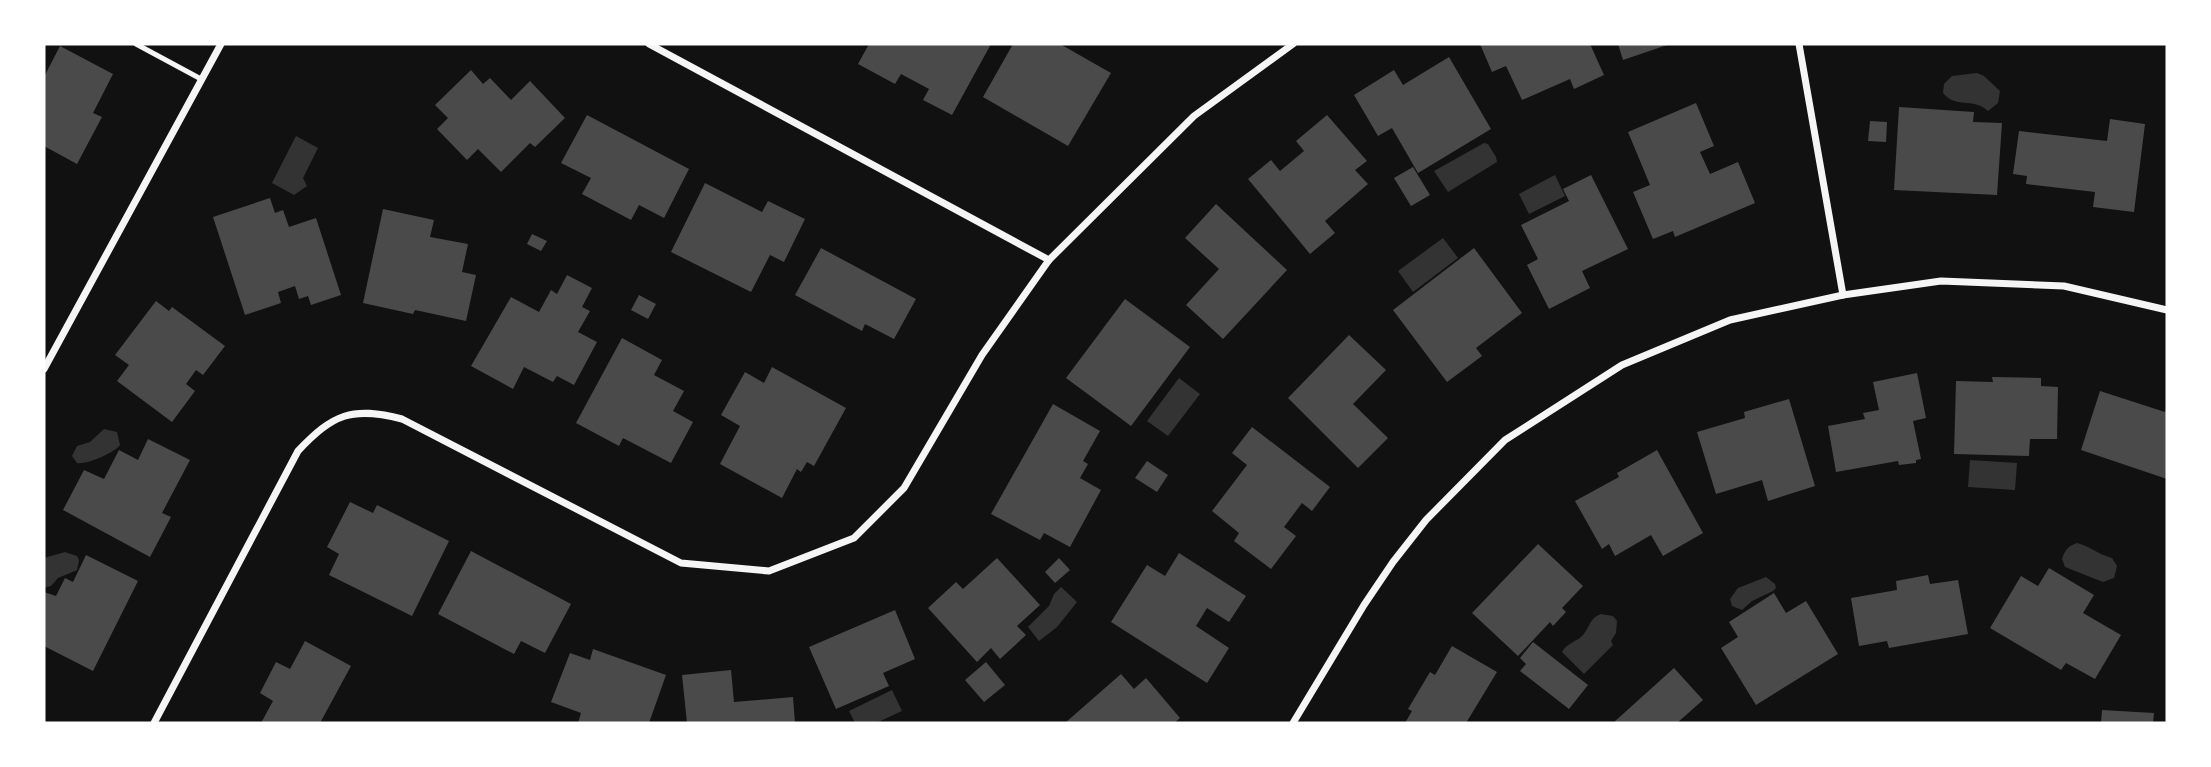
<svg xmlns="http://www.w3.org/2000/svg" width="2211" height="767" viewBox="0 0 2211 767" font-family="Rubik,sans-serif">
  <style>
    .water { fill: #333 }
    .building { fill: #4a4a4a }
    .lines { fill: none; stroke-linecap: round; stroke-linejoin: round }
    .service { stroke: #f5f5f5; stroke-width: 5 }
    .minor { stroke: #f5f5f5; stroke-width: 7 }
  </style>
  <rect width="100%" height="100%" fill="#111"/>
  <g class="water">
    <path d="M1977 73 1984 76 2000 91 1998 103 1988 111C1973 97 1956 109 1943 93L1944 84 1952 76Z"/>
    <polygon points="296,136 318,148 303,178 307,186 294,195 272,183"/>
    <polygon points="1484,143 1488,144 1496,157 1497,162 1448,192 1434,171"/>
    <polygon points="1555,175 1565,196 1529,214 1519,194"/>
    <polygon points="1443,238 1458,258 1413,292 1398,271"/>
    <polygon points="1179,378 1200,394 1168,436 1147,421"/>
    <path d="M104 429 117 432 120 445C114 453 86 465 77 463L72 456 77 446 90 442Z"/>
    <polygon points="1970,460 2017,463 2015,490 1968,487"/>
    <path d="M2077 543C2090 546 2099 555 2112 558L2117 566 2114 578 2103 582 2065 567 2062 559C2065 550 2068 546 2077 543Z"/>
    <polygon points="65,552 77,556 79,560 77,570 58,578 51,586 44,588 44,558"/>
    <polygon points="1766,577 1775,584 1776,588 1773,591 1752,601 1742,610 1732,606 1730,599 1738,588"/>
    <polygon points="1061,587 1077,602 1057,627 1039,641 1028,627 1049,606 1054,594"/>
    <path d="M1601 614 1613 616 1617 621 1616 633 1611 641 1613 645 1584 674 1562 652C1567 643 1574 643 1581 637 1590 629 1588 619 1601 614Z"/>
    <polygon points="892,690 902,711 876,723 855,723 849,711"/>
  </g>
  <g class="building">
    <polygon points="869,44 991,44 952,115 923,100 929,89 901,74 895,84 858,64"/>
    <polygon points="1013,44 1060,44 1111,73 1068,146 983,97"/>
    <polygon points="1480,44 1590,44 1604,75 1574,89 1570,79 1522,100 1506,66 1492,72"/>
    <polygon points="1618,44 1670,44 1623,60"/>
    <polygon points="60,46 113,74 93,113 102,117 77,164 44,146 44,77"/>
    <polygon points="1449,57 1491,129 1418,173 1392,128 1378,136 1354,95 1394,70 1403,85"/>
    <polygon points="471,70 483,84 490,78 511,100 530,81 565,118 535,147 530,143 501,172 478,149 467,160 437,129 448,118 435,105"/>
    <polygon points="1696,103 1714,146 1700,152 1710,174 1738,162 1755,203 1675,237 1673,231 1653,239 1633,192 1650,185 1628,132"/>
    <polygon points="1899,107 1974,112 1973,122 2002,123 1997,195 1894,190"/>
    <polygon points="587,115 689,169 664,218 639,205 631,220 582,194 591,178 561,163"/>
    <polygon points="1327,115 1367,161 1355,170 1368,184 1325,221 1335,233 1310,254 1248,179 1271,160 1280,171 1304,151 1296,141"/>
    <polygon points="2110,119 2145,124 2134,212 2093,207 2095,192 2026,184 2027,176 2013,174 2019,131 2107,141"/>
    <polygon points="1870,121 1887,122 1886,142 1868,141"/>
    <polygon points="1413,167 1430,195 1411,206 1394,178"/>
    <polygon points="1591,175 1628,249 1582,271 1590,288 1549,309 1527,265 1538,259 1521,225 1569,201 1563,189"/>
    <polygon points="705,183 762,212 768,201 805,219 784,262 770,255 751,292 671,252"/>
    <polygon points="270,198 275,213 283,210 289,227 316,218 341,295 311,305 308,296 299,299 295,286 278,292 281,303 245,315 213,217"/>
    <polygon points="1216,204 1287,270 1223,339 1186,305 1219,269 1185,238"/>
    <polygon points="383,209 434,220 430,237 468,244 462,272 476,275 466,321 415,310 413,314 363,303"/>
    <polygon points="532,234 547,241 541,251 527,244"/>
    <polygon points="821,248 916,299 894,339 865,324 862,331 795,295"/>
    <polygon points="1474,248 1522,313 1476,348 1482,356 1447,382 1393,310"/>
    <polygon points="567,275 592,288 582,307 590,311 578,332 597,342 574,385 557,376 553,382 524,367 513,389 471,366 511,297 539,312 551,290 557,294"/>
    <polygon points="639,295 656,304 648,319 631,310"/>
    <polygon points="1125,299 1190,347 1131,426 1066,378"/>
    <polygon points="156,301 169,311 172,307 225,346 203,375 196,370 186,384 195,391 172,422 117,381 129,365 115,355"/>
    <polygon points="1349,335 1386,370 1353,404 1388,438 1358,468 1288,398"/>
    <polygon points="622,338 662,360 654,375 684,391 673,411 693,422 671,463 623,438 619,446 576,423"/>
    <polygon points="772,367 846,408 814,466 807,462 801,472 797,469 782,498 720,464 740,426 721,415 745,372 764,383"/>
    <polygon points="1917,373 1926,418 1913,421 1921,459 1916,460 1916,463 1899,465 1898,461 1836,472 1828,426 1865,419 1863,413 1879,410 1873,382"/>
    <polygon points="1992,377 2041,378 2041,386 2058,387 2057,439 2030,439 2029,456 1954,454 1956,381 1993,382"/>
    <polygon points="2100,391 2165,412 2167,406 2167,479 2081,450"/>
    <polygon points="1789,399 1815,486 1768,501 1762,480 1716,494 1697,432 1745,418 1744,412"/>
    <polygon points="1053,404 1100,431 1083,461 1088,464 1080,478 1101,490 1070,547 1044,533 1040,540 991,514"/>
    <polygon points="1252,427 1330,487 1312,511 1302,503 1284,527 1296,536 1271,569 1234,541 1239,533 1212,511 1247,465 1232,453"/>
    <polygon points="148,439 190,460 162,513 171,517 150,557 63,510 84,470 104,479 119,450 138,460"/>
    <polygon points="1657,450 1703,533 1663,556 1651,535 1615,556 1609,544 1602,549 1575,501 1619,477 1617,473"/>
    <polygon points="1147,461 1168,475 1157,492 1135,478"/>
    <polygon points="350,502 373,513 377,505 449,541 412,616 329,575 339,554 327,547"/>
    <polygon points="1538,544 1583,586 1562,608 1566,612 1553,626 1550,622 1518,656 1472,613"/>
    <polygon points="471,551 571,604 545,653 521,641 514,654 438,614"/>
    <polygon points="1179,553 1246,596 1229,622 1207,608 1196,626 1229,648 1207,683 1111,622 1147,565 1165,576"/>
    <polygon points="86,555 138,581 93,671 44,646 44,592 56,596 65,578 73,582"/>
    <polygon points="997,558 1040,605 1017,626 1026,635 1000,659 991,648 977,662 928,608 956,582 963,589"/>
    <polygon points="1059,558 1070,570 1055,583 1045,572"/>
    <polygon points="2049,568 2094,595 2083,613 2121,635 2095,679 2066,663 2061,670 1990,628 2021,576 2038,586"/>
    <polygon points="1928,575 1930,584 1958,580 1968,634 1889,648 1887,641 1859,646 1851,598 1897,590 1896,581"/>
    <polygon points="1774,593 1786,613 1806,601 1838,654 1756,705 1721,648 1738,637 1729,622"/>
    <polygon points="895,610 915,659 883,673 889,686 836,709 809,647"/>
    <polygon points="305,641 351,666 320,723 261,723 273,701 260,693 276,662 290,669"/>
    <polygon points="1533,642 1588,685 1569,709 1520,671 1526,664 1520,658"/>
    <polygon points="1452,646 1497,672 1466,723 1405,723 1412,711 1408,709 1430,672 1435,675"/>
    <polygon points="593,649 666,675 649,723 578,723 581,713 551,702 570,653 590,660"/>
    <polygon points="986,662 1005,685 984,702 965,680"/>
    <polygon points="1674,668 1703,700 1677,723 1613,723"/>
    <polygon points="731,670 734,702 793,697 795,723 687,723 682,675"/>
    <polygon points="1121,674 1134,689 1146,678 1180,718 1174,723 1065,723"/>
    <polygon points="2102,710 2154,713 2153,723 2101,723"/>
  </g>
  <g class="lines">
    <polyline class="service" points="136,44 201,79"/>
    <g class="minor">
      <polyline points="649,44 1049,260"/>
      <polyline points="1799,44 1843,295"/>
      <polyline points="44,369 221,44"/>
      <path d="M154 723 298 451C333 414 352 406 402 419L681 563 769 571 854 538 904 488 982 355 1049 260 1194 116 1293 44"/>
      <polyline points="1293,723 1364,605 1393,562 1426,520 1505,440 1622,365 1730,320 1843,295 1941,281 2064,286 2167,310"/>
    </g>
  </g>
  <rect width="2211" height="767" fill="none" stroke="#ffffff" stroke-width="91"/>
</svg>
